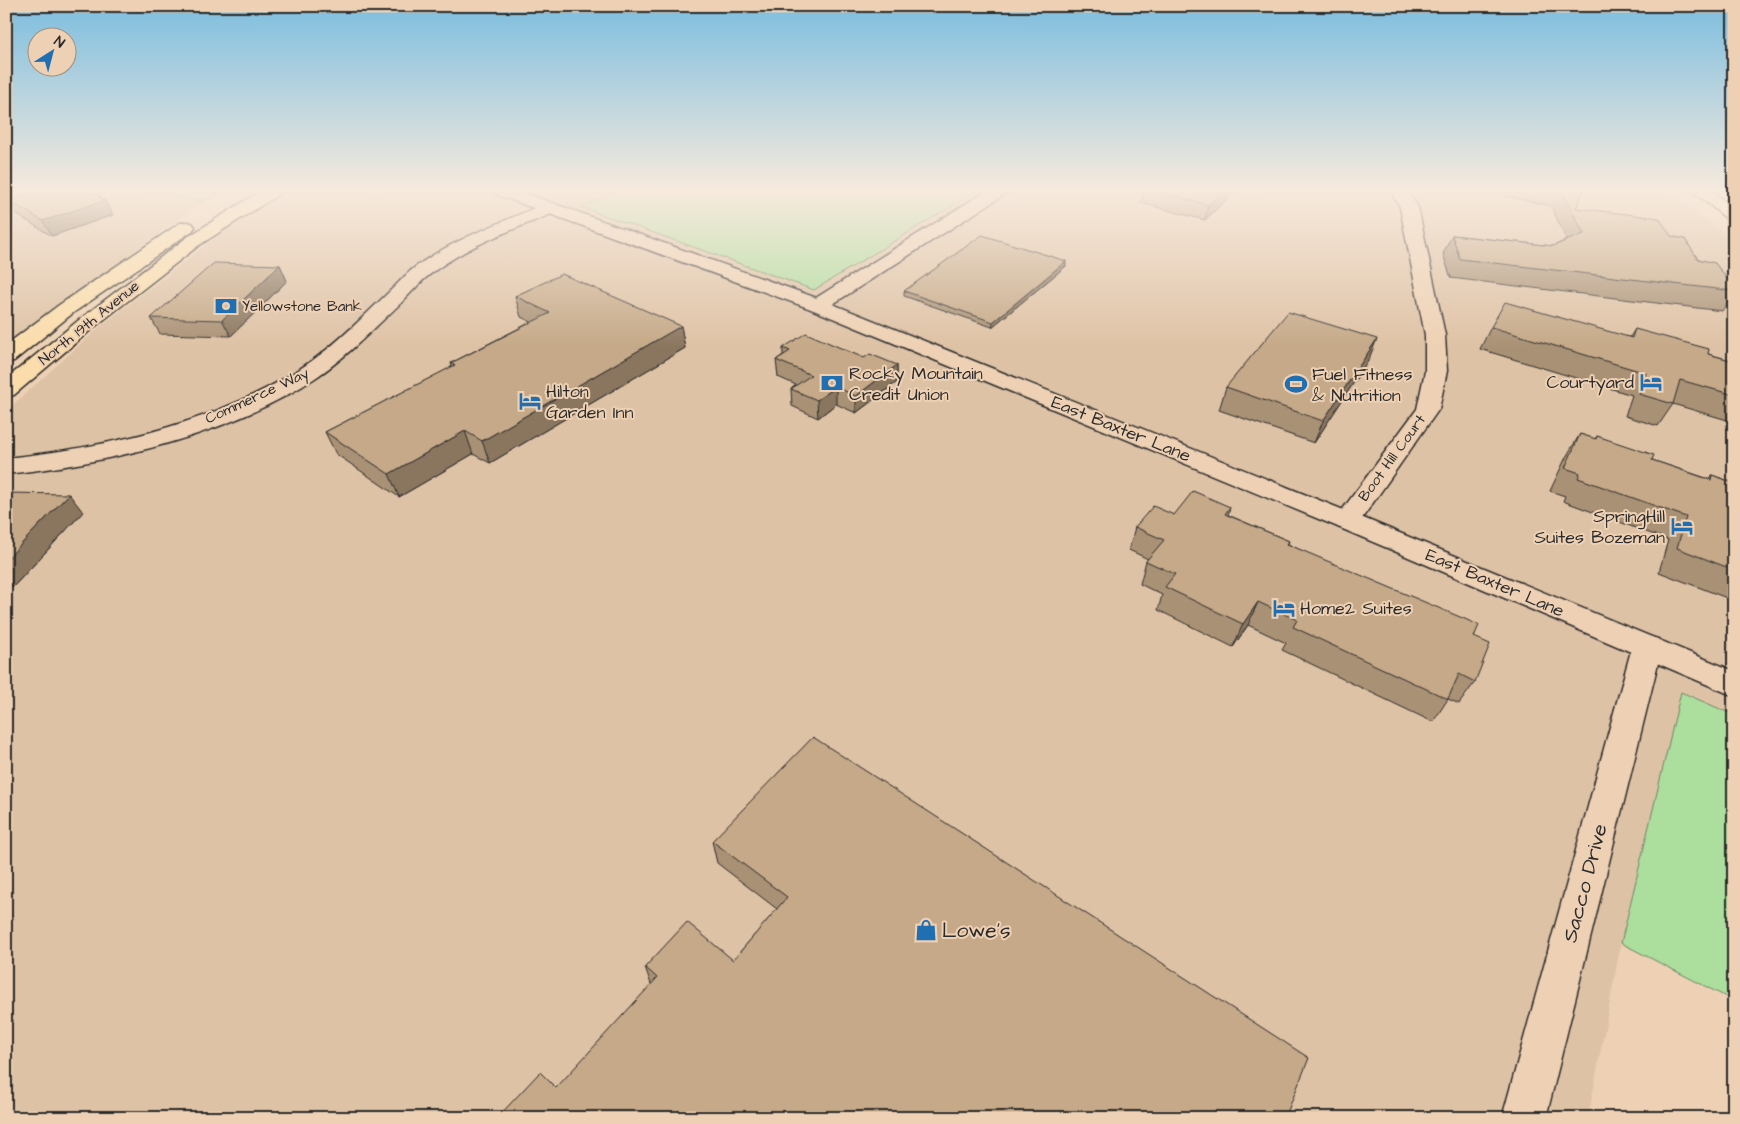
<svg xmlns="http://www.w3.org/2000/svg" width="1740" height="1124" viewBox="0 0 1740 1124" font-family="'Architects Daughter',sans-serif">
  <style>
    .built { fill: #dec2a5 }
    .green { fill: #acde9e; stroke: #6c8464 }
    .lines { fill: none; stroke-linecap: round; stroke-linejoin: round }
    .minor-casing { stroke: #2b2b2b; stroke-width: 3 }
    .tertiary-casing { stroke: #2b2b2b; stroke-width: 3 }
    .secondary-casing { stroke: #2b2b2b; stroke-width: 3 }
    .primary-casing { stroke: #2b2b2b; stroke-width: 3 }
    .motorway-casing { stroke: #2b2b2b; stroke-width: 3 }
    .minor { fill: #eed1b4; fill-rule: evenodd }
    .tertiary { fill: #eed1b4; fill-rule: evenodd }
    .secondary { fill: #eed1b4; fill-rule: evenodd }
    .primary { fill: #fbddab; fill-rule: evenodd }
    .motorway { fill: #fbddab; fill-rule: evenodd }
    .wall { fill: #a99175; stroke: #2b2b2b }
    .shaded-wall { fill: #8a765f; stroke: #2b2b2b }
    .building { fill: #c5a988; stroke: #2b2b2b }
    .labels { text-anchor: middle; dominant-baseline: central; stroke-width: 4; stroke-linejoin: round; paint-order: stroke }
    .far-poi-label { font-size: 15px; fill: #2b2b2b; stroke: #eed1b4; text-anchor: start }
    .far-street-label { font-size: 15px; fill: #2b2b2b; stroke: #eed1b4 }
    .poi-label { font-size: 18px; fill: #2b2b2b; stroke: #eed1b4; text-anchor: start }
    .street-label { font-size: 18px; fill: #2b2b2b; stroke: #eed1b4 }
    .near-street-label { font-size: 21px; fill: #2b2b2b; stroke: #eed1b4 }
    .near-poi-label { font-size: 21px; fill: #2b2b2b; stroke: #eed1b4; text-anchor: start }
  </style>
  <rect width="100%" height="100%" fill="#eed1b4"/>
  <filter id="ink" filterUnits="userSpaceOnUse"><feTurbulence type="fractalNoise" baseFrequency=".02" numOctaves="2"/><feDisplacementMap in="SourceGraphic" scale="10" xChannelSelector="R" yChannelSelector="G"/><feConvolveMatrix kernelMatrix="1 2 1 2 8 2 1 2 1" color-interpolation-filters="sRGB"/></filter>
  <g filter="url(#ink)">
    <g class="built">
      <polygon points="16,190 141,190 203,202 6,343 6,193"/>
      <polygon points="290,190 618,190 582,207 814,290 978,190 1660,190 1676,197 1734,241 1734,715 1682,692 1621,943 1588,1118 6,1118 6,411 103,324 240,219"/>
    </g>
    <g class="green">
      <polygon points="141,190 224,190 203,202"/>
      <polygon points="618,190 978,190 814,290 581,207"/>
      <polygon points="1681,692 1734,715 1734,1001 1621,943"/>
    </g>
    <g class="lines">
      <g class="minor-casing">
        <g id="minor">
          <polygon points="1390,190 1406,190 1418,207 1445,335 1447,371 1439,409 1356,527 1347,530 1338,527 1334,521 1417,409 1425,371 1425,335 1400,207"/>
          <path d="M550 203 556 204 559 208 556 212C512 230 465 246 428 276 418 284 410 294 401 303 374 328 349 355 318 376 232 435 109 463 6 474V458C108 448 229 420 313 360 341 340 365 315 389 292 398 284 405 275 414 268 443 246 478 232 511 218 524 213 537 206 550 203Z"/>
          <polygon points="1647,636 1658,639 1662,647 1546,1118 1502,1118 1632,647 1636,639"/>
        </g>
      </g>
      <g class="tertiary-casing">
        <polygon id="tertiary" points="988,190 1007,190 1005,194 825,309 818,311 811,309 808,305 811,301"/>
      </g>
      <g class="secondary-casing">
        <polygon id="secondary" points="493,190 516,190 825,301 1356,515 1734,671 1734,696 1338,527 811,309 495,194"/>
      </g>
      <g class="primary-casing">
        <g id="primary">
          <polygon points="262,190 281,190 279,194 198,246 93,328 14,395 6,397 6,379 79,320 186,238"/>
          <polygon points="186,222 192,223 195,227 192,231 73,313 14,361 6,362 6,345 59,305 180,223"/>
        </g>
      </g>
      <g class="motorway-casing">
        <polygon id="motorway" points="1692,190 1710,190 1734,208 1734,221 1728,220"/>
      </g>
      <use href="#minor" class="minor"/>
      <use href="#tertiary" class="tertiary"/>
      <use href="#secondary" class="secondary"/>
      <use href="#primary" class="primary"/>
      <use href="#motorway" class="motorway"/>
    </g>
    <g class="wall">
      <polygon points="1144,190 1236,190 1205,220 1141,203"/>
      <polygon points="1508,190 1584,190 1576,208 1671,236 1734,288 1734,294 1722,311 1451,278 1443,254 1452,235 1553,246 1567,240 1551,206 1505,196"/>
      <polygon points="100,196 101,198 105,200 113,215 52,236 19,216 9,201"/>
      <polygon points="280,265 287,281 231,336 160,334 151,318"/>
      <polygon points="1066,266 992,327 904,296 904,291"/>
      <polygon points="515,296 681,326 685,348 490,463 473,454 399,497 336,454 325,432 452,367 451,363 531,322 521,317"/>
      <polygon points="1491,327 1630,337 1635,329 1708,354 1734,361 1734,422 1673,404 1658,426 1625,416 1632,395 1480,349"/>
      <polygon points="783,348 864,358 897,365 897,382 856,413 836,404 818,418 792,406 791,389 796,385 778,377 776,360 783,355"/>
      <polygon points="1368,361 1314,443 1219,410 1226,387"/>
      <polygon points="1580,434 1595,439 1597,436 1652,460 1709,479 1712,475 1734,483 1734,598 1732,600 1659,572 1668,540 1563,501 1565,496 1550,491 1566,457"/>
      <polygon points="6,493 83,512 13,587 6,587"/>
      <polygon points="1230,507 1228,515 1289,541 1288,544 1474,637 1475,682 1459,704 1448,699 1433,722 1282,650 1286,643 1248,625 1233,647 1158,610 1162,595 1140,584 1146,561 1148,559 1129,550 1135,527 1174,515"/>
      <polygon points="712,841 1309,1058 651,984 645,967 733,960 777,909 717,863"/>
    </g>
    <g class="shaded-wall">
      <polygon points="1224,190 1236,190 1205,220 1208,205"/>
      <polygon points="100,196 103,201 105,200 113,215 52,236 43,221"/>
      <polygon points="1066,261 1066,266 992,327 993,322"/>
      <polygon points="280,265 287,281 231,336 222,320"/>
      <polygon points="681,326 685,348 490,463 482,441"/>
      <polygon points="1377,339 1368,361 1314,443 1323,421"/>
      <polygon points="897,365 897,382 856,413 856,396"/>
      <polygon points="836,387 836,404 818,418 817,400"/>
      <polygon points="465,431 473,454 399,497 389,474"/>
      <polygon points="69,494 83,512 13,587 6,580 6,560"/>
      <polygon points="1258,602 1248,625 1233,647 1243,624"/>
    </g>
    <g class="building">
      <polygon points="45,190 88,190 100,196 98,197 105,200 43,221 9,201"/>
      <polygon points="1152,190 1224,190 1208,205"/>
      <polygon points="1561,190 1584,190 1576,208 1659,218 1671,236 1685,239 1698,259 1715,263 1734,288 1734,291 1460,259 1452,235 1553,246 1584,234"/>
      <polygon points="982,235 1066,261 993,322 904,291"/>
      <polygon points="214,263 280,265 222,320 151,318"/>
      <polygon points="562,274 681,326 482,441 465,431 389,474 325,432 455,365 451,363 550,313 515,296"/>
      <polygon points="1505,302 1632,338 1635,329 1709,349 1708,354 1734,361 1734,395 1680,380 1673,404 1639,394 1646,373 1491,327"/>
      <polygon points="1288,312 1377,339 1323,421 1226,387"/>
      <polygon points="806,333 864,358 870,354 897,365 856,396 836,387 817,400 791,389 811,375 776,360 790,351 783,348"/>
      <polygon points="1580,434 1596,439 1597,436 1654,455 1652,460 1711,480 1712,475 1734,483 1734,570 1677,548 1686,517 1578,478 1580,473 1565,468"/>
      <polygon points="1193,491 1230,507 1225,514 1289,541 1287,544 1479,625 1474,637 1490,644 1475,682 1459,674 1448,699 1293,627 1297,620 1258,602 1243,624 1165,587 1175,574 1146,561 1164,540 1135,527 1153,506 1174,515"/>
      <polygon points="6,493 69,494 6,560"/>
      <polygon points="813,737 1309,1058 1285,1118 497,1118 540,1072 556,1088 657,978 645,967 687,922 733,960 787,897 712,841"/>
    </g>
  </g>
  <linearGradient id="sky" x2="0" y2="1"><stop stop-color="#7cbddf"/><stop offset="0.55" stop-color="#f7eadd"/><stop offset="1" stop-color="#f7eadd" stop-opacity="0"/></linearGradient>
  <rect width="1740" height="347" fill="url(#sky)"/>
  <defs>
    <g id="bank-bare" transform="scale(1.725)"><path d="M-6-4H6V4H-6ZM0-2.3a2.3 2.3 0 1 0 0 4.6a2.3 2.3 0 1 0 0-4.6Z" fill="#1f6fb2" stroke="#eed1b4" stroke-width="2.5" paint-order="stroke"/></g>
    <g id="hotel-bare" transform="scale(1.725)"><path d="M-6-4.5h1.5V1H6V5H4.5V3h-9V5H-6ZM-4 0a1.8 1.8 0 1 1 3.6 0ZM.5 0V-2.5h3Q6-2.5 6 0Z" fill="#1f6fb2" stroke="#eed1b4" stroke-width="2.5" paint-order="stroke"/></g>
    <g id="stadium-bare" transform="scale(1.725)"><path d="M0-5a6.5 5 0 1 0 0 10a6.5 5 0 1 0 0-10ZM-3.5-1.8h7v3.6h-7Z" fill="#1f6fb2" stroke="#eed1b4" stroke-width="2.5" paint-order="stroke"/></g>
    <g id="shop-bare" transform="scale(1.725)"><path d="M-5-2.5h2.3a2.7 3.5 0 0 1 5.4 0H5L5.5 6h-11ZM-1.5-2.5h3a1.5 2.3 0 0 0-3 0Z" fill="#1f6fb2" stroke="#eed1b4" stroke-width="2.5" paint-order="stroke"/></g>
  </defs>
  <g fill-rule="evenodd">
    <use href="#bank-bare" x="226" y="306"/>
    <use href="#hotel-bare" x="1651" y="382"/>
    <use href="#bank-bare" x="832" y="383"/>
    <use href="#stadium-bare" x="1296" y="384"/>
    <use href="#hotel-bare" x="530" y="401"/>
    <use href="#hotel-bare" x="1682" y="526"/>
    <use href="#hotel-bare" x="1284" y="608"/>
    <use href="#shop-bare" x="926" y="930"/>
  </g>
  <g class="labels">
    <g class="far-poi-label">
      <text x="242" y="306">Yellowstone Bank</text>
    </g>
    <g class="far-street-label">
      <text transform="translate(89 323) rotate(-39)">North 19th Avenue</text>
      <text transform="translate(257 396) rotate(-25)">Commerce Way</text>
      <text transform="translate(1392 458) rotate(-54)">Boot Hill Court</text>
    </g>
    <g class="poi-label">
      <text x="849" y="373">Rocky Mountain<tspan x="849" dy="21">Credit Union</tspan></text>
      <text x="1312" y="374">Fuel Fitness<tspan x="1312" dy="21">&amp; Nutrition</tspan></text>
      <text x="1634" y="382" text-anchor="end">Courtyard</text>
      <text x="546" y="391">Hilton<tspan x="546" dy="21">Garden Inn</tspan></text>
      <text x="1665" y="516" text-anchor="end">SpringHill<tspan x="1665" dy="21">Suites Bozeman</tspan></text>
      <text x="1300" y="608">Home2 Suites</text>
    </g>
    <g class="street-label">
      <text transform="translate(1121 429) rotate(22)">East Baxter Lane</text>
      <text transform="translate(1495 583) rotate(23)">East Baxter Lane</text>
    </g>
    <g class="near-street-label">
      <text transform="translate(1585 883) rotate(-75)">Sacco Drive</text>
    </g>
    <g class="near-poi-label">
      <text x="942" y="930">Lowe's</text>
    </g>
  </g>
  <rect width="1740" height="1124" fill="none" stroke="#eed1b4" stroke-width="25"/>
  <rect x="12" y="12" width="1715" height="1099" fill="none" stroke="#2b2b2b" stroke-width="2" filter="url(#ink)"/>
  <g transform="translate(52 52) rotate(36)"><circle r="24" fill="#eed1b4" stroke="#a08f7d"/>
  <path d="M0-4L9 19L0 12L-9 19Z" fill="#1f6fb2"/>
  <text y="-8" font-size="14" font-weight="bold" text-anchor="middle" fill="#2b2b2b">N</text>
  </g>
</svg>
